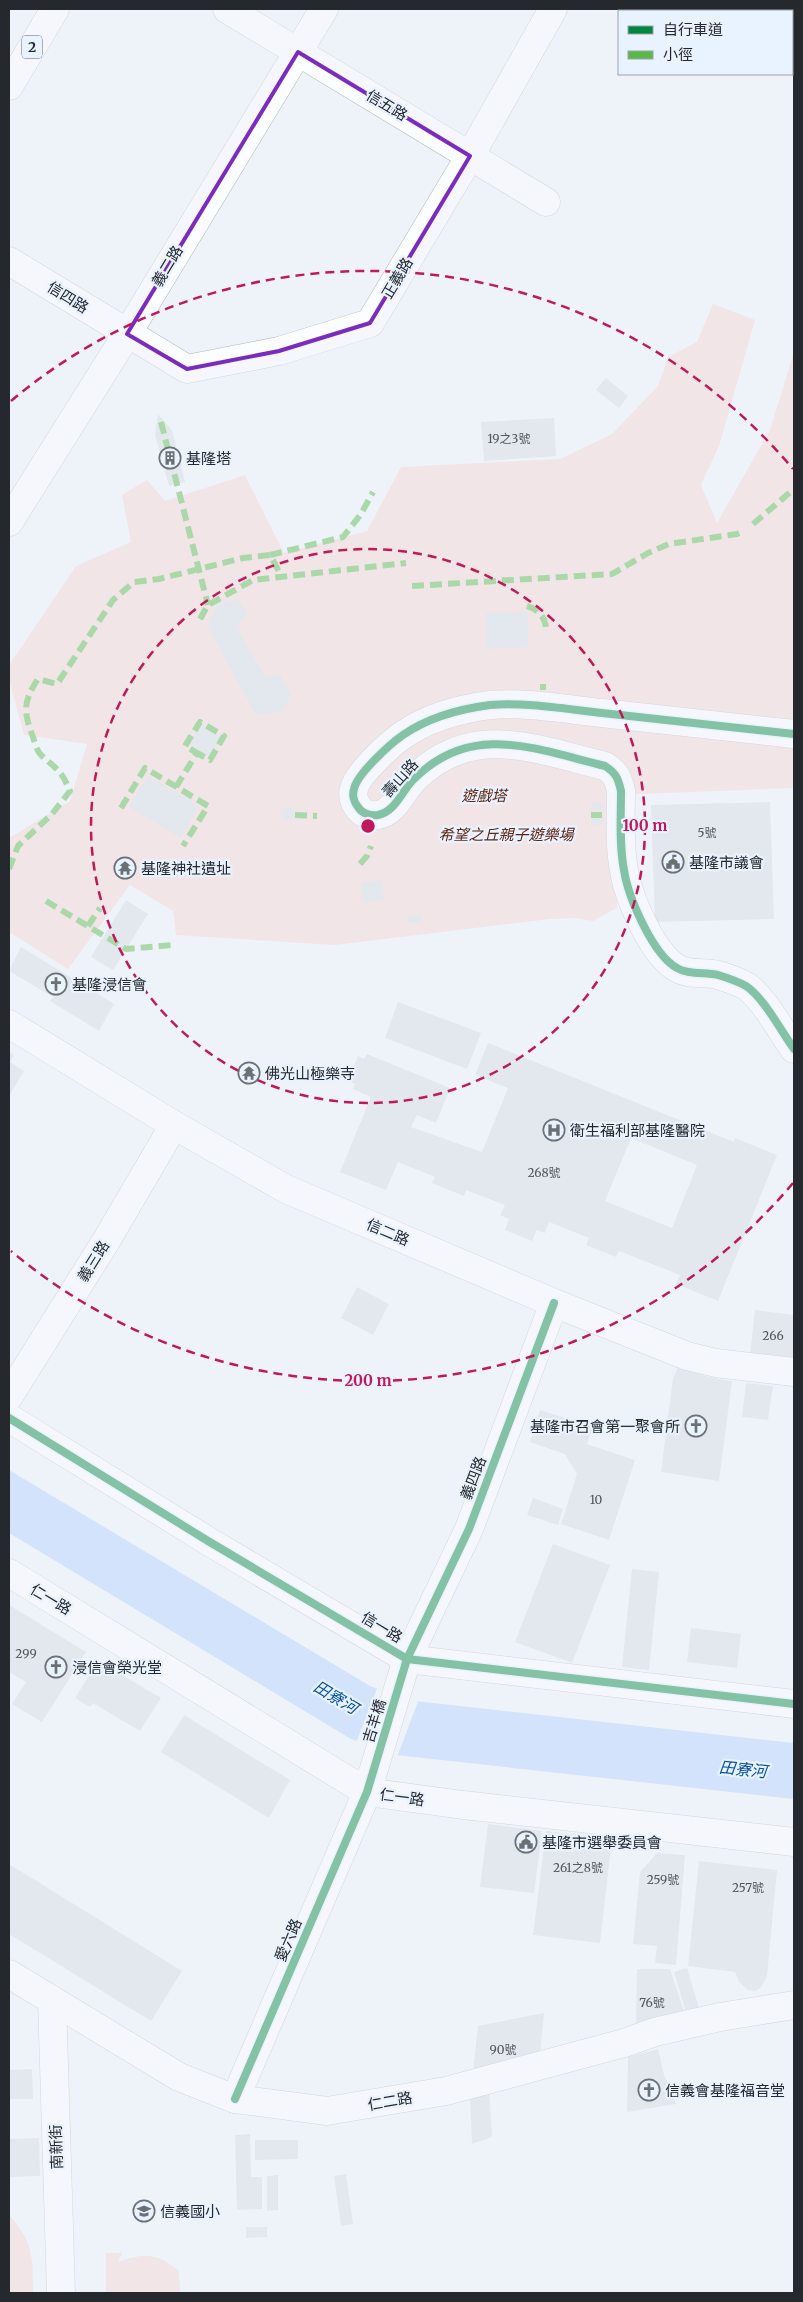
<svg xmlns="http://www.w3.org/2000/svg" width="803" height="2302" viewBox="0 0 803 2302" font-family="Merriweather,'Noto Sans TC',serif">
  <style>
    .green { fill: #f4d6d0 }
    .water { fill: #b2d1fc }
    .pier { fill: #eef3fa }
    .building { fill: #d6dadf; fill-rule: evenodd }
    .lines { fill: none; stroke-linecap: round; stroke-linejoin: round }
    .minor-casing { stroke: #b2b6bb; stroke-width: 29 }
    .major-casing { stroke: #b2b6bb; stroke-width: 29 }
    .minor { stroke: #fcfdfe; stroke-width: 28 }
    .major { stroke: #fcfdfe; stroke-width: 28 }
    .quiet { stroke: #58b947; stroke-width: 6; stroke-dasharray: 12 6; stroke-linecap: butt }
    .cycleway-casing { stroke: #e9f2ff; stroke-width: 11 }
    .cycleway { stroke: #00873e; stroke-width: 8 }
    .marked { fill: none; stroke: #7b2cbf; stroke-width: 4; stroke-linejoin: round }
    .ring { fill: none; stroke: #c2185b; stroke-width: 2.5; stroke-dasharray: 9 6 }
    .labels { text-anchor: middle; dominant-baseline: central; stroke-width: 4.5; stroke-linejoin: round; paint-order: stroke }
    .number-label { font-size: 12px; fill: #54585c }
    .shield { fill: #e9f2ff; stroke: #60656c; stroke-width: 1 }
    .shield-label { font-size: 14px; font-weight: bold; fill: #25292d }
    .street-label { font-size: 15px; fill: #25292d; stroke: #e9f2ff }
    .poi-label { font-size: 15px; fill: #25292d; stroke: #e9f2ff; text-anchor: start }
    .park-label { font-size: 15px; font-style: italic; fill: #5d2512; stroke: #e9f2ff }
    .water-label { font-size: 16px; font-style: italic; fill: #0452a3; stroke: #e9f2ff }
    .centre { fill: #c2185b; stroke: #e9f2ff; stroke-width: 2.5 }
    .ring-label { font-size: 15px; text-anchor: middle; font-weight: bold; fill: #c2185b; stroke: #e9f2ff; stroke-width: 4.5; stroke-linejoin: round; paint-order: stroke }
  </style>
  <rect width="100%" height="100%" fill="#eef3fa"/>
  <g class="green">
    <polygon points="713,304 755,320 719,446 701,485 717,523 770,430 794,352 794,788 615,795 617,908 593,921 575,918 550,919 335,945 176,935 173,911 130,885 68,969 9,932 9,838 70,801 87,744 24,735 9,679 9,665 76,566 131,542 122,495 147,480 165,501 245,475 284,553 367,531 401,467 560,459 612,434 658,386 668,357 697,342"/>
    <path d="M9 2215C34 2242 33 2259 33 2293H9Z"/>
    <path d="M106 2253H122L118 2262C144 2252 158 2253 179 2271L180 2293H106Z"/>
  </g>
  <polygon class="water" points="9,1470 370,1686 415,1701 794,1743 794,1799 396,1755 351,1739 9,1533"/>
  <polygon class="pier" points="378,1686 419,1699 397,1757 356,1743"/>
  <g class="building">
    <polygon points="606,378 628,396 619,408 596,390"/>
    <polygon points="158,414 172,430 185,482 169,486 155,435"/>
    <polygon points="554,418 556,456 484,461 481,422"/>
    <polygon points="238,599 247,614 237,628 265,677 280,675 291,695 283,711 256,715 208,627 217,604"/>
    <polygon points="528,612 528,647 486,649 486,613"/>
    <polygon points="201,724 222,737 209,757 189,745"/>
    <polygon points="148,776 199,806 181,838 129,807"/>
    <polygon points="770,802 774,919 655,922 651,805"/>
    <rect x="591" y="803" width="12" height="8"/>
    <circle cx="288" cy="814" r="7"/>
    <rect x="592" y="818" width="11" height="7"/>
    <polygon points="381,880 384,900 364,903 361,883"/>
    <polygon points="126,900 148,914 113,970 91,957"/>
    <polygon points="421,915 421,922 407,923 407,916"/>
    <polygon points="21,947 114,1004 99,1031 50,1001 53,997 9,971"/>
    <polygon points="398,1002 481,1033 467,1069 385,1038"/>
    <path d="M488 1043 734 1142 735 1138 777 1155 718 1301 676 1284 680 1275 619 1251 616 1257 586 1245 589 1238 549 1222 545 1233 537 1230 532 1241 505 1230 509 1219 500 1215 505 1205 466 1190 464 1196 432 1183 435 1177 398 1162 386 1190 340 1172 371 1097 353 1089 355 1084 348 1081 358 1056 364 1059 367 1054 450 1088 436 1123 417 1115 411 1127 482 1152 508 1088 475 1075ZM631 1138 697 1165 672 1228 605 1201Z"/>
    <polygon points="9,1051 14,1055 10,1062 24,1071 9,1096"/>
    <polygon points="357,1287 389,1304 373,1335 341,1318"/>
    <polygon points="755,1310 794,1315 794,1360 750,1355"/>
    <polygon points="678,1368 713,1378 732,1381 719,1481 661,1472 673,1378"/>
    <polygon points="746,1383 773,1386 768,1420 742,1417"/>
    <polygon points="540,1410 593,1427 587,1444 635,1460 609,1540 561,1524 577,1474 565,1454 530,1442"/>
    <polygon points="533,1498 563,1509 558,1525 527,1515"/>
    <polygon points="553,1544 610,1565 572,1663 515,1642"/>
    <polygon points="632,1569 659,1572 649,1670 622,1667"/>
    <polygon points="9,1605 86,1652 42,1722 12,1704 26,1682 9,1672"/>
    <polygon points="691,1628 741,1634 737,1668 687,1662"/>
    <polygon points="98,1661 161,1698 140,1731 93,1703 90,1707 75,1698"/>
    <polygon points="184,1715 290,1780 269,1818 161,1752"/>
    <polygon points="488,1824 542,1831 534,1893 480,1887"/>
    <polygon points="546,1831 612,1839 600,1943 533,1935"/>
    <polygon points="657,1853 685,1855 676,1965 655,1963 657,1946 633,1944 640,1872"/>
    <polygon points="699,1861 777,1870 767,1976 761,1988 755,1991 748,1990 739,1982 735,1972 688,1966"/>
    <polygon points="9,1864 182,1971 151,2021 9,1934"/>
    <polygon points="687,1968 701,2015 688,2019 674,1972"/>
    <polygon points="637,1969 670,1969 687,2020 636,2031"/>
    <polygon points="544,2013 540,2055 473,2072 478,2026"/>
    <polygon points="658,2049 664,2075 676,2104 627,2112 628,2057"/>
    <polygon points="32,2069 33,2099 9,2099 9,2070"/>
    <polygon points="489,2088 492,2137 472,2144 470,2096"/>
    <polygon points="250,2134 251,2177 262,2177 262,2209 237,2210 235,2135"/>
    <polygon points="39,2138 40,2176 9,2177 9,2139"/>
    <polygon points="255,2140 298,2140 298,2159 255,2160"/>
    <polygon points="346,2174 353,2224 341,2226 334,2176"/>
    <polygon points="278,2175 278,2210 267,2211 267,2176"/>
    <polygon points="246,2227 267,2227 267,2237 246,2238"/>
  </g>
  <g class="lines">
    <g class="minor-casing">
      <g id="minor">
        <polyline points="227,9 546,202"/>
        <polyline points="9,261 187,369 279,351 370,323 470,156 553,9"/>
        <polyline points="9,522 127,334 324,9"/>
        <path d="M794 734C730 727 666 720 602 713 565 709 526 702 490 705 459 709 429 717 403 735 390 744 357 774 354 789 352 795 354 802 358 807 362 814 371 816 378 815 395 812 402 791 413 780 471 721 535 749 605 766 616 773 618 778 621 791 621 816 619 845 624 870 628 897 653 955 677 968 688 975 705 972 718 975 728 978 737 981 746 986 764 998 781 1031 794 1049"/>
        <polyline points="9,1396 106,1241 174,1125"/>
        <polyline points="9,1418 208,1541 407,1659 794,1704"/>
        <polyline points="9,1573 367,1792 463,1805 794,1842"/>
        <polyline points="9,1974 179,2077 235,2099 327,2111 446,2091 624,2043 655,2032 720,2017 794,2005"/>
        <polyline points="52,2000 61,2293"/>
        <polyline points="235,2099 367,1792 407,1659 469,1529 554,1303"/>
      </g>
    </g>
    <g class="major-casing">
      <g id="major">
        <polyline points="9,86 55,9"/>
        <polyline points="9,1024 174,1125 286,1189 554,1303 687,1356 716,1363 794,1372"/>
      </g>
    </g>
    <use href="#minor" class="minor"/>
    <use href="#major" class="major"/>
    <g class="quiet">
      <polyline points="161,422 208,605"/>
      <polyline points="753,524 794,489"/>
      <polyline points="270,555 343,537 361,514 373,492"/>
      <polyline points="412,586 612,574 648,553 669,544 737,534 744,531"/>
      <path d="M527 606C538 609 546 617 546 630"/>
      <polyline points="200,619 208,605 253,580 406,563"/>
      <polyline points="540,687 546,687"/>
      <polyline points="176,787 197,753 185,746 200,722 224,736 210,760 197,753"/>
      <polyline points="121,808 145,768 208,806 183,846"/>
      <polyline points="295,815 317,816"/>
      <polyline points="591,815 602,815"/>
      <polyline points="360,864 367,856 371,846"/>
      <path d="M9 869 18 846 52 814 70 791C60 768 57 770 41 755 37 751 35 743 33 737 24 713 22 703 38 679L57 684 113 600 134 582 159 579 243 558 270 555 282 577"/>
      <polyline points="46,901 126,949 172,945"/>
      <polyline points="88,926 100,908"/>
    </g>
    <g class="cycleway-casing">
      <g id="cycleway">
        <path d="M794 734C730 727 666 720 602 713 565 709 526 702 490 705 459 709 429 717 403 735 390 744 357 774 354 789 352 795 354 802 358 807 362 814 371 816 378 815 395 812 402 791 413 780 471 721 535 749 605 766 616 773 618 778 621 791 621 816 619 845 624 870 628 897 653 955 677 968 688 975 705 972 718 975 728 978 737 981 746 986 764 998 781 1031 794 1049"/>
        <polyline points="9,1418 208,1541 407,1659 794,1704"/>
        <polyline points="235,2099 367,1792 407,1659 469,1529 554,1303"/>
      </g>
    </g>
    <use href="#cycleway" class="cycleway"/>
  </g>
  <path d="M0 0H803V2302H0ZM298 52 470 156 370 323 279 351 187 369 127 334Z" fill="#eef3fa" fill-opacity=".55" fill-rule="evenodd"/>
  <path class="marked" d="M298 52 470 156 370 323 279 351 187 369 127 334Z"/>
  <g class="ring">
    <circle cx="368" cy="826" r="277"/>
    <path d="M793 1183A555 555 0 0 1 11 1251M11 401A555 555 0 0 1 793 469"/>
  </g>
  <defs>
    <g id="building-ring" transform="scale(1.125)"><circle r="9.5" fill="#e9f2ff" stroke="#6b7075" stroke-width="1.5"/><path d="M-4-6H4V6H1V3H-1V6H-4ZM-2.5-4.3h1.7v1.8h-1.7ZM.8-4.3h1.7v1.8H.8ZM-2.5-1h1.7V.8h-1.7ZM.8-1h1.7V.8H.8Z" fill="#6b7075"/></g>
    <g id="civic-ring" transform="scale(1.125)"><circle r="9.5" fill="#e9f2ff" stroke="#6b7075" stroke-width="1.5"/><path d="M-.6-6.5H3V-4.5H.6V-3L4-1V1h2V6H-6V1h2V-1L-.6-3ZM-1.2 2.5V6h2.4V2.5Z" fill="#6b7075"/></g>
    <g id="temple-ring" transform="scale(1.125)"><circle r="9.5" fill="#e9f2ff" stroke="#6b7075" stroke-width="1.5"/><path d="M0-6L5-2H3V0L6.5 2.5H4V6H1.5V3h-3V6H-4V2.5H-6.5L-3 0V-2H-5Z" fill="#6b7075"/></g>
    <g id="church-ring" transform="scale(1.125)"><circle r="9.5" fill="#e9f2ff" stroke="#6b7075" stroke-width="1.5"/><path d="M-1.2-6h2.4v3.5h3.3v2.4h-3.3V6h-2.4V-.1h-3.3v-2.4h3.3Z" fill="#6b7075"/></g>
    <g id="hospital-ring" transform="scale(1.125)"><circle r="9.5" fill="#e9f2ff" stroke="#6b7075" stroke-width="1.5"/><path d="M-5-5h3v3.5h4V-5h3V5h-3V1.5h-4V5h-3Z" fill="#6b7075"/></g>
    <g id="school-ring" transform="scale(1.125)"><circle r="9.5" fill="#e9f2ff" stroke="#6b7075" stroke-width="1.5"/><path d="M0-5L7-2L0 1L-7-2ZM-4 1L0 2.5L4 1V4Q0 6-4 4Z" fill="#6b7075"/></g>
  </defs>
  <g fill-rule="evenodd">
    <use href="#building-ring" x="170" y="458"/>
    <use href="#civic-ring" x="673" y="862"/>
    <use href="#temple-ring" x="125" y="868"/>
    <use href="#church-ring" x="56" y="984"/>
    <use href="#temple-ring" x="249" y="1073"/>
    <use href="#hospital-ring" x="554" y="1130"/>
    <use href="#church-ring" x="696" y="1426"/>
    <use href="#church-ring" x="56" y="1667"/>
    <use href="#civic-ring" x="526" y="1842"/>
    <use href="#church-ring" x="649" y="2090"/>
    <use href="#school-ring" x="144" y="2211"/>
  </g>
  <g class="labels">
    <g class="number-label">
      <text x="509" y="438">19之3號</text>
      <text x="707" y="832">5號</text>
      <text x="544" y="1172">268號</text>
      <text x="773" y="1335">266</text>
      <text x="596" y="1499">10</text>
      <text x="26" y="1653">299</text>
      <text x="578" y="1867">261之8號</text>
      <text x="663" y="1879">259號</text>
      <text x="748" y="1887">257號</text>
      <text x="652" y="2002">76號</text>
      <text x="503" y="2049">90號</text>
    </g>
    <rect class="shield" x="22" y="35.5" width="20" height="23" rx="4"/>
    <g class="shield-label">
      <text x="32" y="47">2</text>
    </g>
    <g class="street-label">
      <text transform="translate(387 105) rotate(31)">信五路</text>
      <text transform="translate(167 266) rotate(-59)">義二路</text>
      <text transform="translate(397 278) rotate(-59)">正義路</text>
      <text transform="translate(68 297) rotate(32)">信四路</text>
      <text transform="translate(400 778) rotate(-48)">壽山路</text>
      <text transform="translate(388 1232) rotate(23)">信二路</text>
      <text transform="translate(93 1261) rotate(-58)">義三路</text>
      <text transform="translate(473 1478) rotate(-69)">義四路</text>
      <text transform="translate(51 1599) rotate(31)">仁一路</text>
      <text transform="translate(382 1627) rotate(31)">信一路</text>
      <text transform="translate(374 1721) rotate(-73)">吉羊橋</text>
      <text transform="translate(402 1797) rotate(8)">仁一路</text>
      <text transform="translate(288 1940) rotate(-67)">愛六路</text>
      <text transform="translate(390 2101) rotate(-10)">仁二路</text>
      <text transform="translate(56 2147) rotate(-92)">南新街</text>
    </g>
    <g class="poi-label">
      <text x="186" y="458">基隆塔</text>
      <text x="689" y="862">基隆市議會</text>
      <text x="141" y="868">基隆神社遺址</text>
      <text x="72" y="984">基隆浸信會</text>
      <text x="265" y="1073">佛光山極樂寺</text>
      <text x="570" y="1130">衛生福利部基隆醫院</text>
      <text x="680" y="1426" text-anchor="end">基隆市召會第一聚會所</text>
      <text x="72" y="1667">浸信會榮光堂</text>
      <text x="542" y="1842">基隆市選舉委員會</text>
      <text x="665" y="2090">信義會基隆福音堂</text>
      <text x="160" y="2211">信義國小</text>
    </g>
    <g class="park-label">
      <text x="484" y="795">遊戲塔</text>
      <text x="506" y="834">希望之丘親子遊樂場</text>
    </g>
    <g class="water-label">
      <text transform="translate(336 1697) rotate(31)">田寮河</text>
      <text transform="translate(743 1769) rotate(6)">田寮河</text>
    </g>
  </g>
  <circle cx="368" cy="826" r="8" class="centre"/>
  <g class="ring-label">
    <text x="645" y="831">100 m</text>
    <text x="368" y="1386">200 m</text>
  </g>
  <rect width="803" height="2302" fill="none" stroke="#25292d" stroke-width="20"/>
  <rect x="618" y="10" width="175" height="65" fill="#e9f2ff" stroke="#9ba2ab"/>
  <rect x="628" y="26" width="25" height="8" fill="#00873e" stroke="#9ba2ab"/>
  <text x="663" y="35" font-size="15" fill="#25292d">自行車道</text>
  <rect x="628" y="51" width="25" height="8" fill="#58b947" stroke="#9ba2ab"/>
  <text x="663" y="60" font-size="15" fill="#25292d">小徑</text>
</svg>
